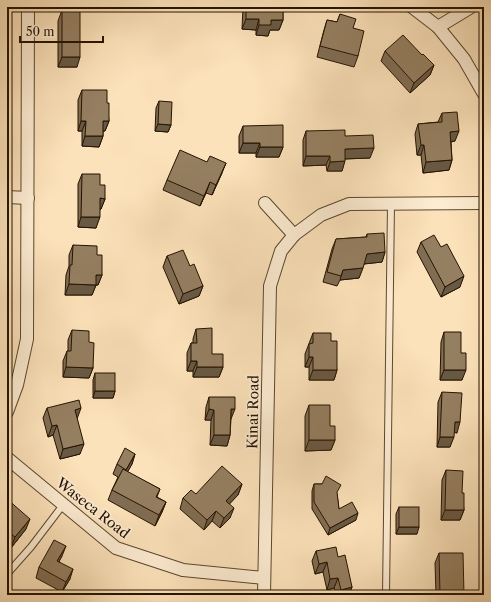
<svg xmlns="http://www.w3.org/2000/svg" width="491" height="602" viewBox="0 0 491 602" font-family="'Libre Caslon Text',serif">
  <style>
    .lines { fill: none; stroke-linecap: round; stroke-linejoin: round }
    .lane-casing { stroke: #5b472e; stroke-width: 8 }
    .street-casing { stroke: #5b472e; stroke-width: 14 }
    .lane { stroke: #fdecd2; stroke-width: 6 }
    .street { stroke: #fdecd2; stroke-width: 12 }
    .wall { fill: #806d53; stroke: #251300 }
    .shaded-wall { fill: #685944; stroke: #251300 }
    .building { fill: #957f61; stroke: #251300 }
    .labels { text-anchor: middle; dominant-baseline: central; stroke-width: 3.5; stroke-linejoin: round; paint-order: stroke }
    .street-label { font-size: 14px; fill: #251300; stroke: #fdecd2 }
  </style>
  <rect width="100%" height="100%" fill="#fce2ba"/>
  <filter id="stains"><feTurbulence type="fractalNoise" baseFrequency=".005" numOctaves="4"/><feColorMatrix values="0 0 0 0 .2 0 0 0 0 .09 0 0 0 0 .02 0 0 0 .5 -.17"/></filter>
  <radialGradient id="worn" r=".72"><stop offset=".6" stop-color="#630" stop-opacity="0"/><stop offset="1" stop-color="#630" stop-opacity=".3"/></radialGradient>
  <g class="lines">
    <g class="lane-casing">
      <g id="lane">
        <polyline points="7,574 31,547 63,505"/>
        <polyline points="386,595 391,204"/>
      </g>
    </g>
    <g class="street-casing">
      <g id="street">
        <polyline points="412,7 438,27 464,59 484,94"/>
        <polyline points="438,27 471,7"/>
        <polyline points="7,197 28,198"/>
        <polyline points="265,203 294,235"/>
        <polyline points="7,412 17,385 27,339 28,7"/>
        <polyline points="7,458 116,548 183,570 264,578"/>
        <polyline points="264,595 270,286 281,251 294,235 321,215 349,204 484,203"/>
      </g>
    </g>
    <use href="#lane" class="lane"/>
    <use href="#street" class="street"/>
  </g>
  <g class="wall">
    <polygon points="243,7 283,7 283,20 279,30 270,30 268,36 256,35 256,30 242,29"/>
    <polygon points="62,10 77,67 58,67 58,21"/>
    <polygon points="340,14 353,28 358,56 354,67 317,57 324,30 327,20 337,22"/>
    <polygon points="385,51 422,55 434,65 430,75 410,93 381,61"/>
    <polygon points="82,90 107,103 109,121 105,131 103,131 103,136 99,147 82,146 82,131 78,131 78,100"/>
    <polygon points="159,101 171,125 168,132 155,131 156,108"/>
    <polygon points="442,113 455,141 451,142 452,160 449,170 423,173 421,155 417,155 415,134 418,124 438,122"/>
    <polygon points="243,126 283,147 279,157 256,157 256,153 239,153 239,136"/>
    <polygon points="306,131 345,136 370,158 345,159 342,171 327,171 326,165 303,166 303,140"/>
    <polygon points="222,173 212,195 206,193 200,206 163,190 167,180"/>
    <polygon points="82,174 100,185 105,199 101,209 100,209 96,228 78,227 78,184"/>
    <polygon points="367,234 385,252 382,262 364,264 359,278 340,280 337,286 323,282 332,249 336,239 366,237"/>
    <polygon points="421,242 460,287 441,297 417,252"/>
    <polygon points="73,245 97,255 102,275 98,285 96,285 92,295 65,295 66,275 69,266 69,255"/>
    <polygon points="167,256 190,266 203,286 199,296 179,304 163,267"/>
    <polygon points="196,329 212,354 223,367 219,377 193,377 193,371 187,371 187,353 191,343 193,343 193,339"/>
    <polygon points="72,330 89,342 93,368 89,378 63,377 63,361 67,351 68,351 68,340"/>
    <polygon points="444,332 461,353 462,380 440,380 441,342"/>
    <polygon points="313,333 331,341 337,370 334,380 309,380 309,367 305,367 305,354"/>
    <polygon points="95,373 115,391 113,398 93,398 93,380"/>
    <polygon points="442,392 457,433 454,432 450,447 437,447 438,402"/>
    <polygon points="209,397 231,419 230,435 227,446 210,445 211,420 205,420 206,407"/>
    <polygon points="309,405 330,426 335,440 331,450 305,451 305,416"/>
    <polygon points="47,408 77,419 80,454 60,459 53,435 48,437 43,418"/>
    <polygon points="135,454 132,464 127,472 160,489 157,497 166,502 162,512 155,526 108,500 112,490 118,477 113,474 117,464"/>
    <polygon points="446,470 462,493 464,510 460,520 441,520 442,480"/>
    <polygon points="242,484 238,495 229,504 230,518 220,528 212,521 204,530 180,509 183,498 196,494"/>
    <polygon points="314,484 322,484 337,494 339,509 356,520 328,535 312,509 312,491"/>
    <polygon points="7,499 26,529 11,548 7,544"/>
    <polygon points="399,507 417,534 396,534 396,514"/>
    <polygon points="316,551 338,557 352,587 349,595 336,595 334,588 327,590 323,572 315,574 312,561"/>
    <polygon points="439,553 464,595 436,595 435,563"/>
    <polygon points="62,556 59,561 70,579 62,592 36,578 39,567"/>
  </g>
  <g class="shaded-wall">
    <polygon points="246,19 259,19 256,30 242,29"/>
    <polygon points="271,20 283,20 279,30 270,30 268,36 256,35 259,25"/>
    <polygon points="62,57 80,57 77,67 58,67"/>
    <polygon points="434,65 430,75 410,93 414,83"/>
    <polygon points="81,121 86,121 82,131 78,131"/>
    <polygon points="103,121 109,121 105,131 99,131"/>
    <polygon points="158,124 171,125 168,132 155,131"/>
    <polygon points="459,131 455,141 446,142 450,132"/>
    <polygon points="85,136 103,136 99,147 82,146"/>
    <polygon points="243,143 260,143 256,153 239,153"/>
    <polygon points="421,145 424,145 421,155 417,155"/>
    <polygon points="260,147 283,147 279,157 256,157"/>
    <polygon points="374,148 370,158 341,159 345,149"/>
    <polygon points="306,156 330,156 326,165 303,166"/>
    <polygon points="452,160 449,170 423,173 426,162"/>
    <polygon points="345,161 342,171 327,171 330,162"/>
    <polygon points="226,163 222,173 212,195 216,185"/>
    <polygon points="210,182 206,193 200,206 204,196"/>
    <polygon points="100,198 105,199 101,209 96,209"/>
    <polygon points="81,217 100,217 96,228 78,227"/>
    <polygon points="385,252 382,262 363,264 367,254"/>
    <polygon points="363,268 359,278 340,280 343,270"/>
    <polygon points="96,275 102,275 98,285 93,285"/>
    <polygon points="464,276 460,287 441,297 445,287"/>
    <polygon points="69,284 96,285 92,295 65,295"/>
    <polygon points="203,286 199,296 179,304 183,294"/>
    <polygon points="309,357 313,357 309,367 305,367"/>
    <polygon points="191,361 197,361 193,371 187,371"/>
    <polygon points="66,367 93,368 89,378 63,377"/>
    <polygon points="197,367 223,367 219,377 193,377"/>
    <polygon points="313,370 337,370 334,380 309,380"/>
    <polygon points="444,370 466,370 462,380 440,380"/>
    <polygon points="95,391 115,391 113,398 93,398"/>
    <polygon points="81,408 77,419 75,410"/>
    <polygon points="209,409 214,410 211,420 205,420"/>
    <polygon points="231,409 235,409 231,419"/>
    <polygon points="455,422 460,422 457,433 451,432"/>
    <polygon points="57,425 53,435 48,437 52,426"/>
    <polygon points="214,435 230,435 227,446 210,445"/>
    <polygon points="440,437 454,437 450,447 437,447"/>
    <polygon points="309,440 335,440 331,450 305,451"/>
    <polygon points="84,444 80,454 60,459 63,449"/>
    <polygon points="135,454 132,464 123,480 126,470"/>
    <polygon points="242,484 238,495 223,511 226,501"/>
    <polygon points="166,502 162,512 155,526 159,515"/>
    <polygon points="234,508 230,518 220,528 224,518"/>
    <polygon points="445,510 464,510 460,520 441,520"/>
    <polygon points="216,511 212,521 204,530 207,520"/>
    <polygon points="358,513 356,520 328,535 330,528"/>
    <polygon points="30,519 26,529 11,548 15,537"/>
    <polygon points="399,527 419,527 417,534 396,534"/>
    <polygon points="66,546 62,556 54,571 57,561"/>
    <polygon points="327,562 323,572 315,574 319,564"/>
    <polygon points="73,569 70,579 62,592 66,582"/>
    <polygon points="338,578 334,588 327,590 330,579"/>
    <polygon points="352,587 349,595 339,595 341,590"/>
  </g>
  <g class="building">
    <polygon points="246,7 283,7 283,20 271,20 271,25 259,25 259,19 246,19"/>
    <rect x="62" y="10" width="18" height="47"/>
    <polygon points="340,14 356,19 353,28 364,31 358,56 320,46 327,20 337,22"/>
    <polygon points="403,35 422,55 423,54 434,65 414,83 385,51"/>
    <polygon points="82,90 107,90 107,103 109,103 109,121 103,121 103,136 85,136 86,121 81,121"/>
    <polygon points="159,101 172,102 171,125 158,124"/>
    <polygon points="457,112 459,131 450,132 452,160 426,162 424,145 421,145 418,124 442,122 442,113"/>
    <polygon points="283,125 283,147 260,147 260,143 243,143 243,126"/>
    <polygon points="345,130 345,136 373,135 374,148 345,149 345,161 330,162 330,156 306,156 306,131"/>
    <polygon points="180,150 207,162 210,156 226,163 216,185 210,182 204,196 167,180"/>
    <polygon points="82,174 100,174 100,185 105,185 105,199 100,198 100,217 81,217"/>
    <polygon points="384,233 385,252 367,254 363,268 343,270 341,276 327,272 336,239 367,237 367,234"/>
    <polygon points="434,235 441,247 447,244 464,276 445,287 421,242"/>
    <polygon points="73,245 97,246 97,255 102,255 102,275 96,275 96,285 69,284 70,265 72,265"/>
    <polygon points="183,250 190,266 194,264 203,286 183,294 167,256"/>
    <polygon points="212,328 212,354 223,354 223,367 197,367 197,361 191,361 191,343 197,343 196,329"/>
    <polygon points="72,330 89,331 89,342 94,343 93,368 66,367 67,351 71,351"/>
    <polygon points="444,332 461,332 461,353 466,353 466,370 444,370"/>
    <polygon points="313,333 331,333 331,341 337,341 337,370 313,370 313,357 309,357 309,344 313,343"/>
    <rect x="95" y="373" width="20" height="18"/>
    <polygon points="442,392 462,393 460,422 455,422 454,437 440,437"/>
    <polygon points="209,397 235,397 235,409 231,409 230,435 214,435 214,410 209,409"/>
    <polygon points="79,400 81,408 75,410 84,444 63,449 57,425 52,426 47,408"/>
    <polygon points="309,405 330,405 330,426 335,426 335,440 309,440"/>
    <polygon points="125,448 135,454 126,470 117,464"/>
    <polygon points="222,466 242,484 226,501 234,508 224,518 216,511 207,520 183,498 191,490 196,494"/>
    <polygon points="123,469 160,489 156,497 166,502 159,515 112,490"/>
    <polygon points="446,470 463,471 462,493 464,493 464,510 445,510"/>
    <polygon points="326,476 341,485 337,492 339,509 352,502 358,513 330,528 314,502 314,484 322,484"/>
    <polygon points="7,499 30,519 15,537 7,531"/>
    <rect x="399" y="507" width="20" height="20"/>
    <polygon points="54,540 66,546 57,561 73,569 66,582 39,567"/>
    <polygon points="336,547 338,557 345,555 352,587 341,590 338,578 330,579 327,562 319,564 316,551"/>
    <polygon points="439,553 463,553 464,595 440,595"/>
    <polygon points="123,590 130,595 120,595"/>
  </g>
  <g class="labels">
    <g class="street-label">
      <text transform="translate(253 412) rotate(-89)">Kinai Road</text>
      <text transform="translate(93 508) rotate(38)">Waseca Road</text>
    </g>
  </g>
  <rect width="491" height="602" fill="none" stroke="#fce2ba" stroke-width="24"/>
  <rect x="8" y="8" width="475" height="586" fill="none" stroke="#251300" stroke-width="2"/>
  <rect x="12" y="12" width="467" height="578" fill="none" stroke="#251300"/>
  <path d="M20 36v6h83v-6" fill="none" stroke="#251300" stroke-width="2"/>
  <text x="26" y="36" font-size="12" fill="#251300" stroke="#fdecd2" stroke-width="3" paint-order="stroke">50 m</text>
  <rect width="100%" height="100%" filter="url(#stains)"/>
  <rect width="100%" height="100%" fill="url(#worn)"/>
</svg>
